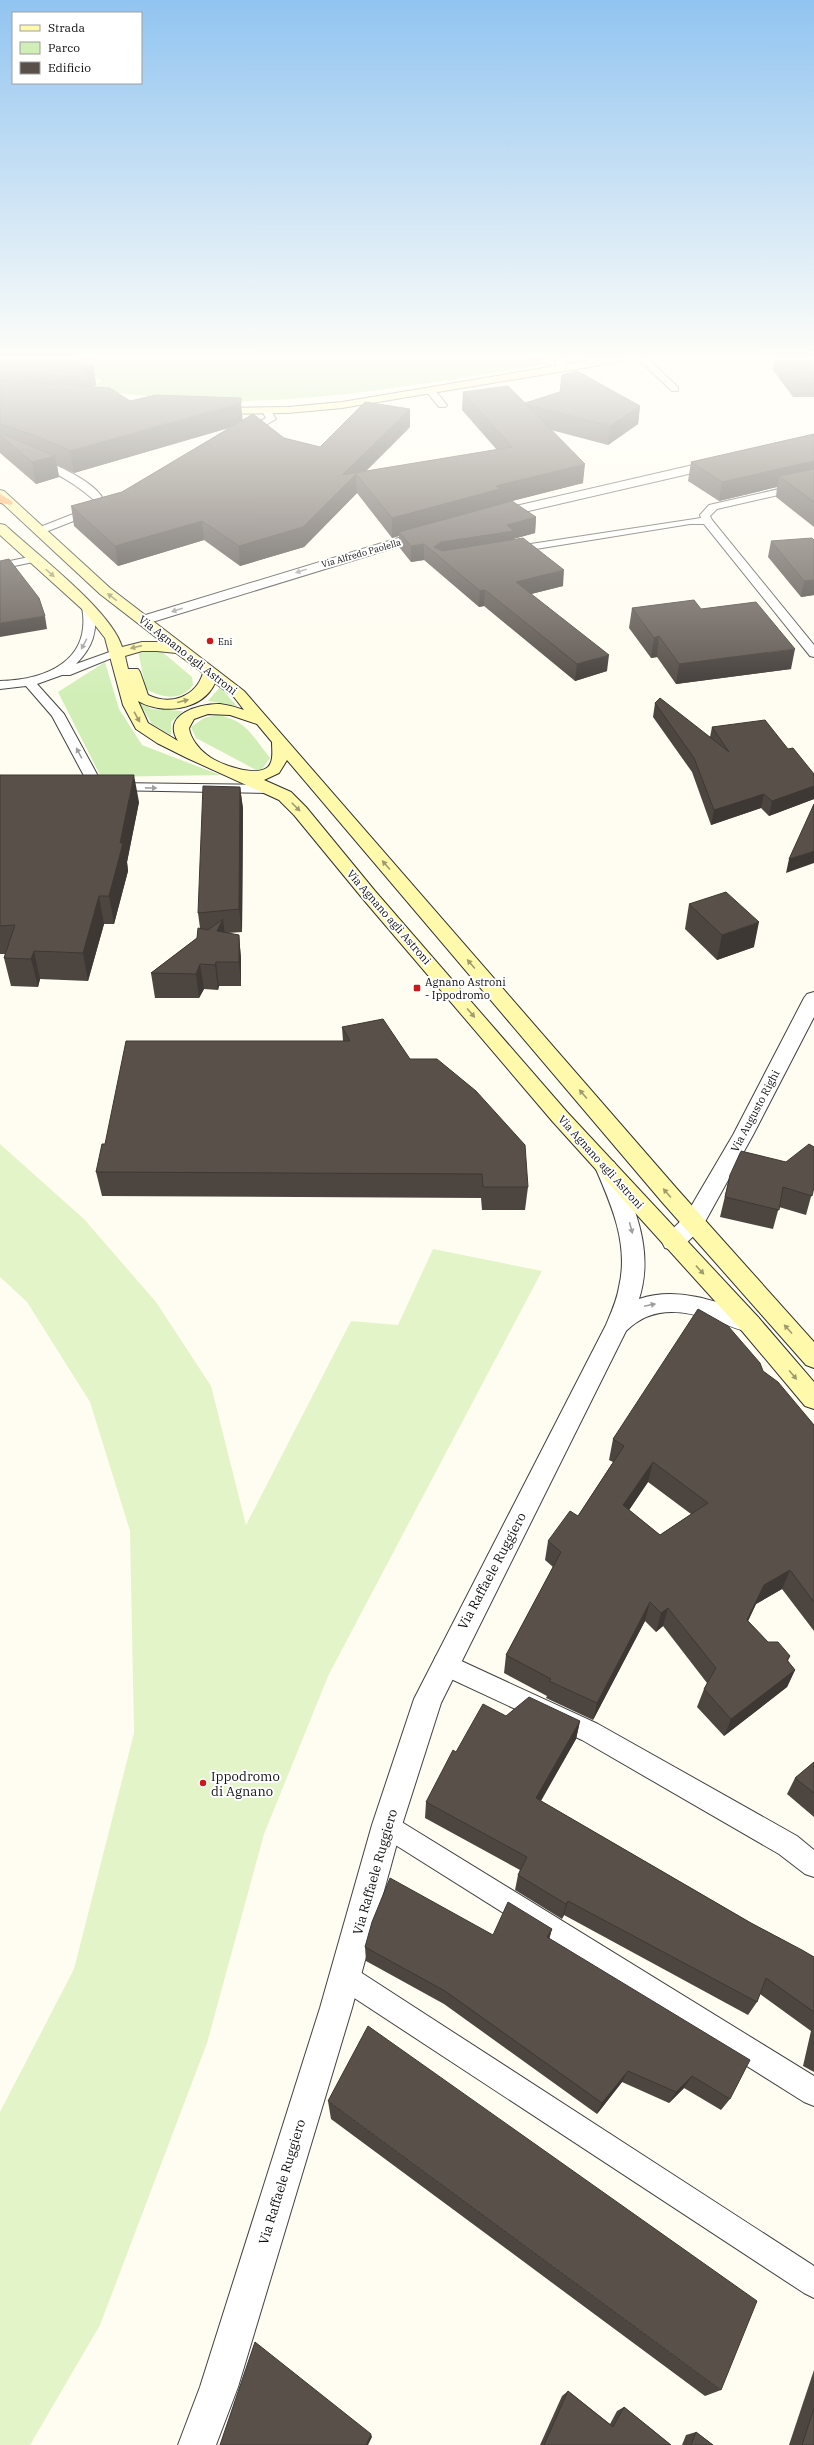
<svg xmlns="http://www.w3.org/2000/svg" width="814" height="2445" viewBox="0 0 814 2445" font-family="'IBM Plex Serif',serif">
  <style>
    .green { fill: #d1eeb6 }
    .forest { fill: #b3e193 }
    .pitch { fill: #e3f4c8 }
    .lines { fill: none; stroke-linecap: round; stroke-linejoin: round }
    .lane-casing { stroke: #424242; stroke-width: 2 }
    .street-casing { stroke: #424242; stroke-width: 2 }
    .secondary-casing { stroke: #313131; stroke-width: 2 }
    .highway-casing { stroke: #202020; stroke-width: 2 }
    .lane { fill: #fff; fill-rule: evenodd }
    .street { fill: #fff; fill-rule: evenodd }
    .secondary { fill: #fff9ac; fill-rule: evenodd }
    .highway { fill: #ffa64f; fill-rule: evenodd }
    .wall { fill: #4d4540; fill-rule: evenodd }
    .shaded-wall { fill: #3e3834 }
    .building { fill: #59504a; stroke: #3e3834; fill-rule: evenodd }
    .oneway { fill: #9f9f9f }
    .oneway2 { fill: #9f9b6d }
    .poi-dot { fill: #ce1819; stroke: #fff; stroke-width: 1.5 }
    .labels { text-anchor: middle; dominant-baseline: central; stroke-width: 4; stroke-linejoin: round; paint-order: stroke }
    .far-street-label { font-size: 9px; fill: #0f0f0f; stroke: #fff }
    .far-poi-label { font-size: 9px; fill: #0f0f0f; stroke: #fff; text-anchor: start }
    .street-label { font-size: 11px; fill: #0f0f0f; stroke: #fff }
    .poi-label { font-size: 11px; fill: #0f0f0f; stroke: #fff; text-anchor: start }
    .near-street-label { font-size: 13px; fill: #0f0f0f; stroke: #fff }
    .near-poi-label { font-size: 13px; fill: #0f0f0f; stroke: #fff; text-anchor: start }
  </style>
  <rect width="100%" height="100%" fill="#fffdf1"/>
  <g class="green">
    <path d="M160 650 192 677 193 685C180 702 163 698 146 689L138 651Z"/>
    <polygon points="105,662 119,709 142,745 220,775 101,777 58,692"/>
    <polygon points="220,687 237,706 208,701"/>
    <polygon points="139,702 152,709 183,711 171,722 171,735 152,724"/>
    <path d="M216 715C246 719 252 736 270 758L260 772 196 738 191 727 204 718Z"/>
  </g>
  <path class="forest" d="M0 359H541L550 364C450 379 350 398 249 401 196 403 142 395 89 390L102 380Z"/>
  <polygon class="pitch" points="0,1144 84,1219 156,1302 211,1386 246,1525 351,1321 398,1325 433,1249 542,1271 329,1674 264,1834 207,2043 100,2325 30,2445 0,2445 0,2112 74,1969 134,1733 130,1531 90,1402 27,1302 0,1277"/>
  <g class="lines">
    <g class="lane-casing">
      <g id="lane">
        <polygon points="638,359 648,359 678,387 678,391 672,391"/>
        <polygon points="428,389 434,389 447,405 445,407 439,407 426,391"/>
        <polygon points="264,409 270,409 276,419 259,429 253,429 253,425 266,418 262,411"/>
        <path d="M0 445C24 451 100 478 105 504L99 511 43 533H35V529L91 507 95 503 94 500C67 476 35 462 0 451Z"/>
        <polygon points="814,481 814,487 717,509 710,516 712,520 814,645 814,657 810,656 704,524 690,524 511,553 506,550 511,547 701,518 700,515 709,505"/>
        <polygon points="34,556 40,559 38,561 0,569 0,563"/>
        <path d="M88 604 94 607C98 631 93 647 76 664L118 649 124 653 70 675H62L37 684 64 714 104 787 97 791 90 787 52 716 26 686 0 689V681C46 680 92 661 82 607Z"/>
        <polygon points="113,783 271,785 278,789 271,793 108,790 106,787 108,784"/>
        <polygon points="444,1653 598,1724 797,1836 814,1850 814,1877 805,1874 779,1854 582,1740 436,1672 433,1664 436,1656"/>
        <polygon points="387,1813 814,2076 814,2106 804,2102 378,1834 375,1825 378,1816"/>
        <polygon points="345,1964 354,1968 814,2266 814,2298 804,2293 336,1986 332,1977 336,1968"/>
      </g>
    </g>
    <g class="street-casing">
      <g id="street">
        <polygon points="556,359 567,359 564,371 560,372 555,369"/>
        <polygon points="719,459 723,460 725,463 723,466 494,519 488,515 494,511"/>
        <polygon points="428,529 433,530 435,533 433,536 149,623 139,623 137,620 139,617"/>
        <polygon points="814,992 814,1017 753,1135 701,1229 681,1248 673,1250 665,1248 662,1242 665,1236 685,1217 696,1198 733,1135 804,998 807,994"/>
        <path d="M606 1159 614 1162 617 1167C636 1210 654 1252 639 1299 679 1285 721 1303 758 1317L762 1324 758 1331 750 1333C709 1320 663 1294 626 1331L441 1703 402 1825 352 2008 238 2387 216 2445H178L200 2387 320 2008 372 1825 414 1699 606 1325C611 1313 617 1300 619 1287 629 1245 612 1206 595 1167L598 1162Z"/>
      </g>
    </g>
    <g class="secondary-casing">
      <g id="secondary">
        <polygon points="597,359 624,359 619,362 342,408 288,413 212,414 206,411 212,408 288,407 342,402"/>
        <path d="M0 490 4 491 110 588 244 691 678 1190 814 1342V1368L806 1365 662 1202 287 760 279 773 264 780 291 792 306 807 375 891 567 1112 758 1317 814 1382V1409L805 1406 742 1331 553 1122 363 899 294 815 279 800 187 758 157 743 136 729 123 705 105 638 83 610 0 535V524L5 525C34 552 112 611 122 647L142 642H162L100 594 0 501ZM157 651 176 653 203 673C196 697 170 706 148 695L140 672 138 669H128L125 656 142 651ZM215 683 234 697 244 710C236 707 228 705 220 704 199 704 161 714 178 741L148 723 138 701C162 715 202 711 215 683ZM208 714 230 715 257 724 272 742C272 750 274 761 268 767 256 778 218 764 207 755 199 749 190 738 189 728L194 719Z"/>
      </g>
    </g>
    <g class="highway-casing">
      <polygon id="highway" points="0,494 13,502 11,505 0,503"/>
    </g>
    <use href="#lane" class="lane"/>
    <use href="#street" class="street"/>
    <use href="#secondary" class="secondary"/>
    <use href="#highway" class="highway"/>
  </g>
  <g class="wall">
    <polygon points="0,359 93,365 96,385 94,386 94,387 130,401 243,420 284,438 320,447 410,409 410,427 366,471 497,450 462,410 463,392 525,403 640,406 638,424 608,445 551,430 583,483 500,504 536,517 535,533 513,539 563,586 531,594 607,671 575,681 484,606 479,607 424,560 411,562 399,547 399,536 392,538 357,493 304,547 240,566 204,540 118,566 74,526 71,506 122,492 231,427 74,473 57,465 59,477 36,484 0,453"/>
    <polygon points="775,359 814,359 814,397 793,397 773,370"/>
    <polygon points="814,434 814,527 776,497 777,487 719,501 688,481 691,462"/>
    <polygon points="814,540 814,595 801,597 768,557 771,541"/>
    <polygon points="632,608 701,609 791,669 676,684 657,657 651,658 629,628"/>
    <polygon points="655,703 710,737 712,727 788,749 814,774 814,799 769,816 761,808 711,825 692,772 653,717"/>
    <polygon points="0,775 139,802 127,862 128,871 114,924 104,924 88,981 40,979 38,987 11,986 4,958 5,954 0,954"/>
    <polygon points="240,787 243,809 242,932 228,933 239,935 241,959 241,986 219,986 218,990 204,989 199,998 155,998 151,973 197,938 200,928 198,913"/>
    <polygon points="689,904 754,947 717,960 685,929"/>
    <polygon points="342,1027 410,1059 528,1187 525,1210 482,1210 481,1198 102,1196 96,1172 105,1144 343,1041"/>
    <polygon points="730,1175 812,1193 806,1215 779,1207 773,1229 720,1217"/>
    <path d="M763 1371 814 1425V1631L782 1589 756 1604 748 1621 768 1642 790 1656 788 1661 795 1670 787 1687 724 1736 697 1707 704 1689 707 1683 663 1626 656 1632 645 1621 593 1720 546 1698 547 1696 504 1673 506 1655 553 1567 545 1560 548 1541 578 1516 613 1462 609 1460 613 1439ZM648 1482 691 1514 660 1535 629 1510Z"/>
    <polygon points="506,1716 580,1721 576,1739 541,1801 751,1923 814,1957 814,2072 803,2066 811,2031 760,1994 757,2002 748,2015 564,1915 562,1919 515,1890 518,1875 520,1870 425,1818 426,1802 456,1752"/>
    <polygon points="814,1762 814,1817 787,1794 795,1778"/>
    <polygon points="552,1929 549,1939 730,2099 721,2110 684,2088 669,2103 622,2082 597,2114 444,2004 366,1961 365,1947 493,1935"/>
    <polygon points="328,2101 721,2390 705,2396 331,2119"/>
    <polygon points="814,2370 814,2445 789,2445"/>
    <polygon points="568,2391 610,2424 617,2411 624,2407 671,2445 540,2445 562,2396"/>
    <polygon points="696,2432 713,2445 682,2445 686,2435"/>
  </g>
  <g class="shaded-wall">
    <polygon points="93,365 96,385 94,386 93,378 82,372"/>
    <polygon points="241,403 243,424 74,473 70,451"/>
    <polygon points="640,406 638,424 608,445 610,426"/>
    <polygon points="410,409 410,427 359,478 356,474 357,493 304,547 240,566 239,546 342,475"/>
    <polygon points="55,456 59,477 36,484 32,462"/>
    <polygon points="814,461 814,479 779,476 777,487 719,501 722,482"/>
    <polygon points="585,464 583,483 500,504 500,508 399,532 399,536 392,538 392,518 496,486"/>
    <polygon points="536,517 535,533 513,539 513,546 434,552 434,547 441,542"/>
    <polygon points="202,521 204,540 118,566 115,546"/>
    <polygon points="424,544 424,560 411,562 411,546"/>
    <polygon points="564,570 563,586 515,598 516,582"/>
    <polygon points="814,580 814,595 801,597 804,581"/>
    <polygon points="485,590 484,606 479,607 480,591"/>
    <polygon points="45,616 47,629 0,637 0,623"/>
    <polygon points="659,636 657,657 651,658 654,638"/>
    <polygon points="795,649 791,669 676,684 679,664"/>
    <polygon points="609,655 607,671 575,681 577,664"/>
    <polygon points="134,775 139,802 127,862 128,871 114,924 109,896"/>
    <polygon points="814,786 814,799 769,816 772,801"/>
    <polygon points="240,787 243,809 242,932 239,909"/>
    <polygon points="764,794 761,808 711,825 714,810"/>
    <polygon points="814,851 814,863 786,873 789,859"/>
    <polygon points="99,896 104,924 88,981 83,953"/>
    <polygon points="223,919 226,943 217,931"/>
    <polygon points="759,922 754,947 717,960 722,935"/>
    <polygon points="239,935 241,959 241,986 239,962"/>
    <polygon points="34,951 40,979 38,987 31,959"/>
    <polygon points="216,962 219,986 218,990 215,965"/>
    <polygon points="200,964 204,989 199,998 196,974"/>
    <polygon points="653,1462 648,1482 619,1525 623,1505"/>
    <polygon points="790,1570 782,1589 756,1604 740,1638 747,1620 764,1585"/>
    <polygon points="650,1602 645,1621 593,1720 597,1703"/>
    <polygon points="668,1608 663,1626 656,1632 661,1613"/>
    <polygon points="795,1670 787,1687 724,1736 731,1719"/>
    <polygon points="580,1721 576,1739 533,1814 536,1798"/>
    <polygon points="568,1901 564,1915 562,1919 566,1904"/>
    <polygon points="552,1929 548,1943 547,1937"/>
    <polygon points="628,2071 622,2082 597,2114 602,2103"/>
    <polygon points="692,2076 684,2088 669,2103 676,2092"/>
    <polygon points="371,2434 372,2437 368,2445 366,2445"/>
  </g>
  <g class="building">
    <polygon points="0,359 67,359 93,365 82,372 93,378 0,372"/>
    <polygon points="777,359 814,359 814,384 796,384"/>
    <polygon points="577,371 640,406 610,426 527,405 585,464 496,486 500,489 392,518 356,474 303,527 239,546 202,521 115,546 71,506 122,492 253,414 284,438 320,447 365,402 410,409 342,475 512,447 463,392 508,386 525,403 560,392 562,375"/>
    <polygon points="0,381 110,388 130,401 156,395 241,398 241,403 70,451 39,437 0,424"/>
    <polygon points="0,433 55,456 32,462 0,435"/>
    <polygon points="814,434 814,461 722,482 691,462"/>
    <polygon points="814,469 814,502 779,476"/>
    <polygon points="512,501 536,517 507,525 514,531 441,542 434,547 442,551 523,538 564,570 516,582 609,655 577,664 485,590 480,591 424,544 411,546 399,532"/>
    <polygon points="812,538 814,540 814,580 804,581 771,541"/>
    <polygon points="9,559 39,598 45,616 0,623 0,561"/>
    <polygon points="694,600 701,609 756,602 795,649 679,664 659,636 654,638 632,608"/>
    <polygon points="660,698 729,752 712,727 765,720 788,749 793,748 814,774 814,786 772,801 764,794 714,810 694,758 655,703"/>
    <polygon points="0,775 134,775 120,843 123,843 109,896 99,896 83,953 34,951 31,959 4,958 15,925 0,926"/>
    <polygon points="203,786 240,787 239,909 198,913"/>
    <polygon points="814,804 814,851 789,859"/>
    <polygon points="726,892 759,922 722,935 689,904"/>
    <polygon points="223,919 217,931 239,935 239,962 216,962 215,965 200,964 196,974 151,973 197,938 198,928 208,930"/>
    <polygon points="383,1019 410,1059 437,1059 476,1091 525,1145 528,1187 483,1187 482,1174 96,1172 102,1144 105,1144 126,1041 350,1041 342,1027"/>
    <polygon points="809,1144 814,1147 814,1187 812,1196 783,1187 779,1210 725,1197 730,1175 741,1151 786,1162"/>
    <path d="M698 1309 728 1326 760 1363 763 1371 778 1382 814 1425V1602L790 1570 764 1585 747 1620 768 1642H778L790 1656 787 1660 795 1670 731 1719 704 1689 716 1668 668 1608 661 1613 650 1602 597 1703 549 1681 551 1679 506 1655 561 1552 548 1541 570 1511 578 1516 624 1446 613 1439ZM653 1462 708 1503 660 1535 623 1505Z"/>
    <polygon points="529,1697 580,1721 536,1798 751,1923 802,1950 814,1957 814,2012 766,1978 757,2002 568,1901 566,1904 518,1875 527,1857 426,1802 453,1750 456,1752 483,1704 506,1716"/>
    <polygon points="814,1762 814,1793 795,1778"/>
    <polygon points="390,1878 493,1935 508,1902 552,1929 547,1937 750,2060 730,2099 692,2076 676,2092 628,2071 602,2103 445,1991 365,1947 372,1922"/>
    <polygon points="368,2026 757,2301 721,2390 328,2101"/>
    <polygon points="255,2342 371,2434 366,2445 220,2445"/>
    <polygon points="568,2391 613,2427 624,2407 671,2445 544,2445"/>
    <polygon points="814,2408 814,2445 802,2445"/>
    <polygon points="696,2432 713,2445 691,2445"/>
  </g>
  <defs><path id="oneway-solid" d="M-6-.8H1V-3.2L6.5 0L1 3.2V.8H-6Z"/></defs>
  <g class="oneway">
    <use href="#oneway-solid" transform="translate(301 571) rotate(163)"/>
    <use href="#oneway-solid" transform="translate(177 610) rotate(163)"/>
    <use href="#oneway-solid" transform="translate(84 644) rotate(118)"/>
    <use href="#oneway-solid" transform="translate(79 753) rotate(-118)"/>
    <use href="#oneway-solid" transform="translate(151 788) rotate(1)"/>
    <use href="#oneway-solid" transform="translate(631 1228) rotate(75)"/>
    <use href="#oneway-solid" transform="translate(650 1305) rotate(-12)"/>
  </g>
  <g class="oneway2">
    <use href="#oneway-solid" transform="translate(50 573) rotate(42)"/>
    <use href="#oneway-solid" transform="translate(112 597) rotate(-143)"/>
    <use href="#oneway-solid" transform="translate(136 647) rotate(167)"/>
    <use href="#oneway-solid" transform="translate(183 701) rotate(-14)"/>
    <use href="#oneway-solid" transform="translate(137 717) rotate(61)"/>
    <use href="#oneway-solid" transform="translate(296 807) rotate(45)"/>
    <use href="#oneway-solid" transform="translate(386 865) rotate(-131)"/>
    <use href="#oneway-solid" transform="translate(471 964) rotate(-131)"/>
    <use href="#oneway-solid" transform="translate(471 1013) rotate(49)"/>
    <use href="#oneway-solid" transform="translate(583 1094) rotate(-131)"/>
    <use href="#oneway-solid" transform="translate(667 1193) rotate(-131)"/>
    <use href="#oneway-solid" transform="translate(700 1270) rotate(47)"/>
    <use href="#oneway-solid" transform="translate(788 1329) rotate(-132)"/>
    <use href="#oneway-solid" transform="translate(793 1375) rotate(50)"/>
  </g>
  <linearGradient id="sky" x2="0" y2="1"><stop stop-color="#91c4f0"/><stop offset="0.51" stop-color="#fffef9"/><stop offset="1" stop-color="#fffef9" stop-opacity="0"/></linearGradient>
  <rect width="814" height="702" fill="url(#sky)"/>
  <g class="poi-dot">
    <circle cx="210" cy="641" r="4"/>
    <rect x="413" y="984" width="8" height="8" rx="2"/>
    <circle cx="203" cy="1783" r="4"/>
  </g>
  <g class="labels">
    <g class="far-street-label">
      <text transform="translate(361 553) rotate(-16)">Via Alfredo Paolella</text>
    </g>
    <g class="far-poi-label">
      <text x="218" y="641">Eni</text>
    </g>
    <g class="street-label">
      <text transform="translate(188 655) rotate(38)">Via Agnano agli Astroni</text>
      <text transform="translate(389 917) rotate(49)">Via Agnano agli Astroni</text>
      <text transform="translate(755 1111) rotate(-62)">Via Augusto Righi</text>
      <text transform="translate(601 1162) rotate(48)">Via Agnano agli Astroni</text>
    </g>
    <g class="poi-label">
      <text x="425" y="982">Agnano Astroni<tspan x="425" dy="13">- Ippodromo</tspan></text>
    </g>
    <g class="near-street-label">
      <text transform="translate(492 1571) rotate(-62)">Via Raffaele Ruggiero</text>
      <text transform="translate(375 1872) rotate(-74)">Via Raffaele Ruggiero</text>
      <text transform="translate(282 2182) rotate(-73)">Via Raffaele Ruggiero</text>
    </g>
    <g class="near-poi-label">
      <text x="211" y="1776">Ippodromo<tspan x="211" dy="15">di Agnano</tspan></text>
    </g>
  </g>
  <rect x="12" y="12" width="130" height="72" fill="#ffffff" stroke="#9f9f9f"/>
  <rect x="20" y="25" width="20" height="6" fill="#fff9ac" stroke="#9f9f9f"/>
  <text x="48" y="32" font-size="12" fill="#0f0f0f">Strada</text>
  <rect x="20" y="42" width="20" height="12" fill="#d1eeb6" stroke="#9f9f9f"/>
  <text x="48" y="52" font-size="12" fill="#0f0f0f">Parco</text>
  <rect x="20" y="62" width="20" height="12" fill="#59504a" stroke="#9f9f9f"/>
  <text x="48" y="72" font-size="12" fill="#0f0f0f">Edificio</text>
</svg>
